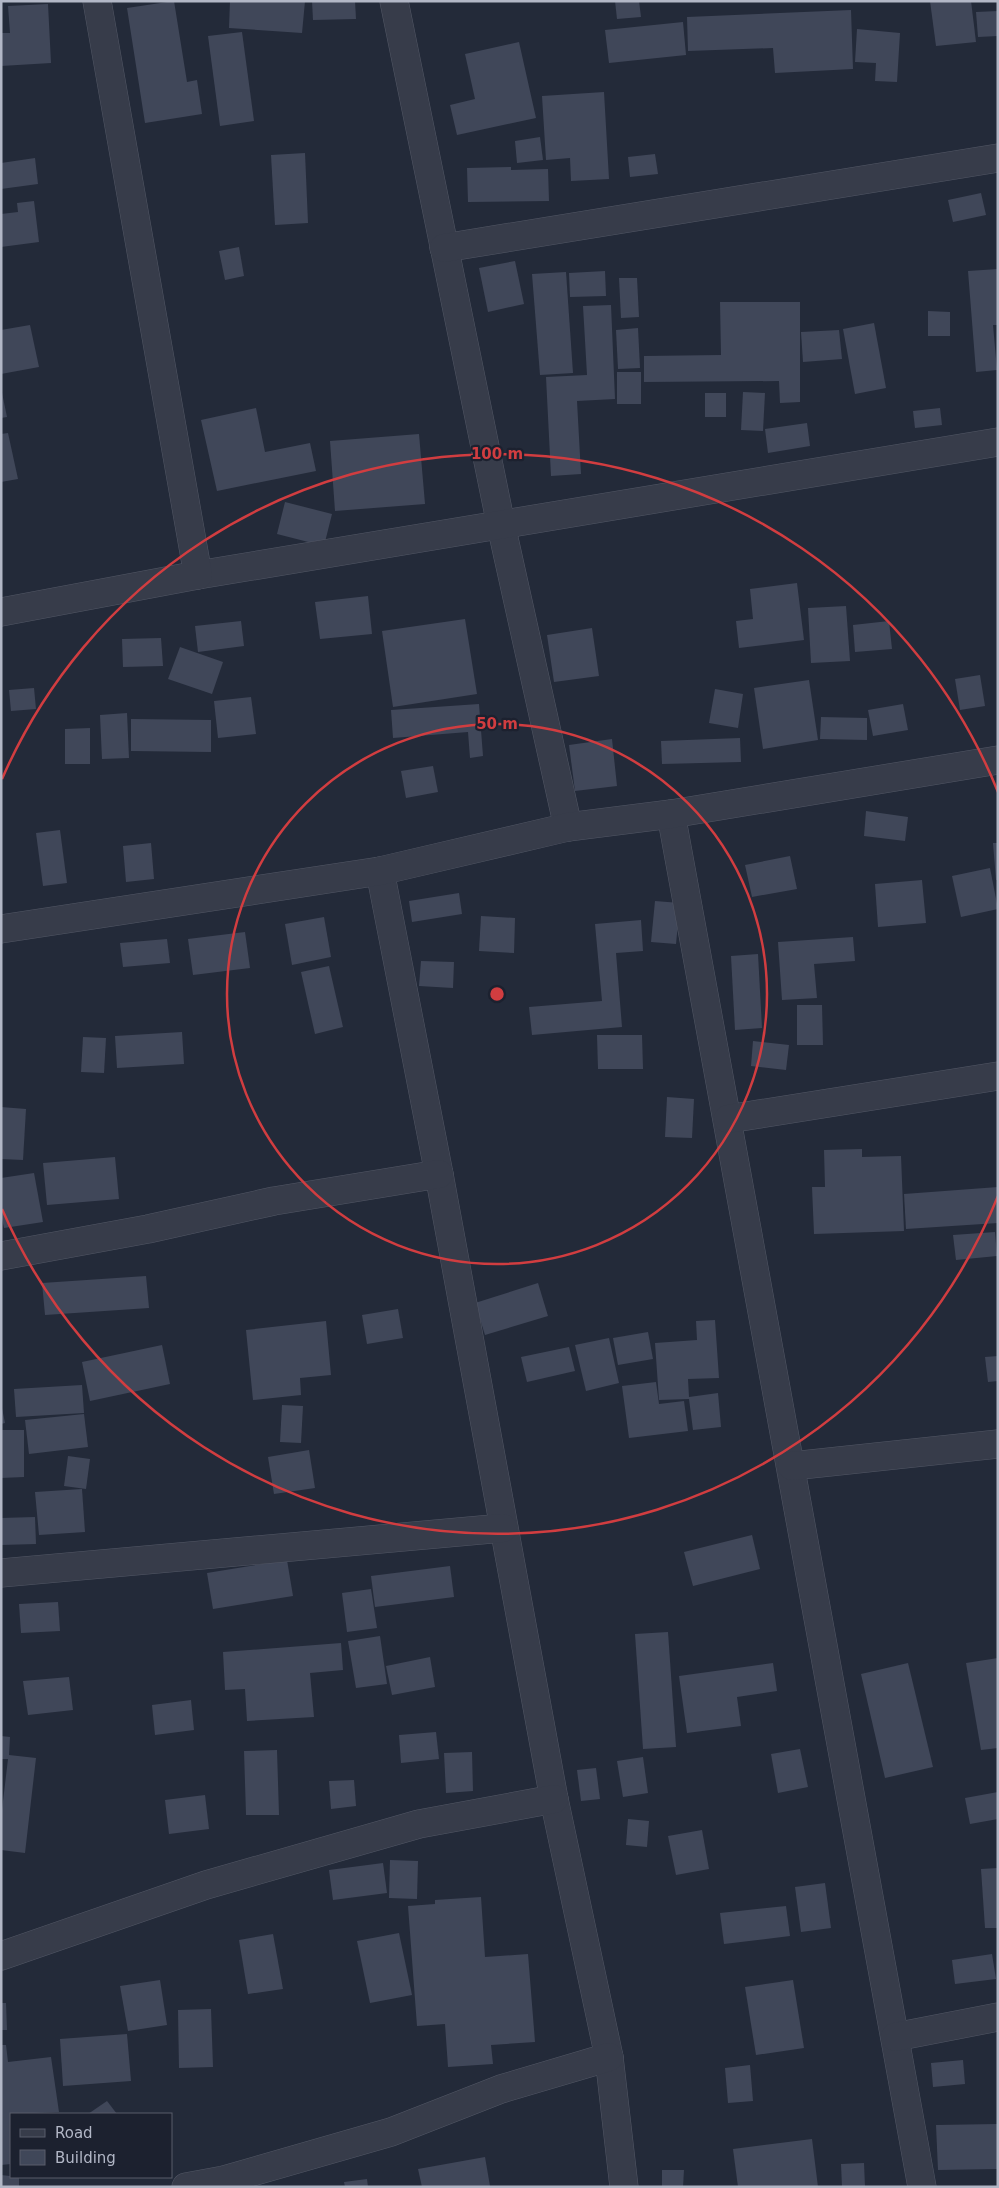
<svg xmlns="http://www.w3.org/2000/svg" width="999" height="2188" viewBox="0 0 999 2188" font-family="'DejaVu Sans',sans-serif">
  <style>
    .building { fill: #404759 }
    .lines { fill: none; stroke-linecap: round; stroke-linejoin: round }
    .minor-casing { stroke: #525765; stroke-width: 29 }
    .minor { stroke: #373c4a; stroke-width: 28 }
    .ring { fill: none; stroke: #d13d40; stroke-width: 2.5 }
    .centre { fill: #d13d40; stroke: #1c212f; stroke-width: 2.5 }
    .ring-label { font-size: 15px; text-anchor: middle; font-weight: bold; fill: #d13d40; stroke: #1c212f; stroke-width: 4.5; stroke-linejoin: round; paint-order: stroke }
  </style>
  <rect width="100%" height="100%" fill="#232a39"/>
  <g class="building">
    <polygon points="174,1 187,82 197,80 202,114 145,123 127,8"/>
    <polygon points="230,1 305,1 302,33 229,28"/>
    <polygon points="312,1 355,1 356,19 313,20"/>
    <polygon points="615,1 639,1 641,17 617,19"/>
    <polygon points="930,1 971,1 976,42 936,46"/>
    <polygon points="48,4 51,63 1,66 1,33 10,33 8,6"/>
    <polygon points="851,10 853,69 775,73 773,48 688,51 687,17"/>
    <polygon points="998,11 998,36 978,37 976,12"/>
    <polygon points="683,22 686,55 609,63 605,30"/>
    <polygon points="857,29 900,33 897,82 875,81 876,63 855,62"/>
    <polygon points="242,32 254,121 220,126 208,36"/>
    <polygon points="519,42 536,118 457,135 450,105 475,99 465,54"/>
    <polygon points="604,92 609,179 571,181 570,158 546,160 542,96"/>
    <polygon points="540,137 543,160 517,163 515,141"/>
    <polygon points="305,153 308,223 275,225 271,155"/>
    <polygon points="655,154 658,174 630,177 628,157"/>
    <polygon points="35,158 38,184 1,189 1,163"/>
    <polygon points="511,167 511,170 548,169 549,201 468,202 467,168"/>
    <polygon points="981,193 986,215 953,222 948,200"/>
    <polygon points="34,201 39,242 1,247 1,214 18,212 17,203"/>
    <polygon points="239,247 244,276 225,280 219,251"/>
    <polygon points="515,261 524,304 488,312 479,268"/>
    <polygon points="998,269 998,325 993,325 997,370 976,372 968,271"/>
    <polygon points="605,271 606,296 570,297 569,273"/>
    <polygon points="566,272 573,373 540,375 532,274"/>
    <polygon points="619,278 637,278 639,317 621,318"/>
    <polygon points="720,302 800,302 800,402 780,403 779,381 644,382 644,356 721,355"/>
    <polygon points="611,305 615,399 577,401 581,474 551,476 546,377 587,375 583,306"/>
    <polygon points="928,311 950,312 950,336 928,336"/>
    <polygon points="874,323 886,388 855,394 843,329"/>
    <polygon points="30,325 39,367 1,374 1,330"/>
    <polygon points="638,328 640,368 618,369 616,330"/>
    <polygon points="839,330 842,359 803,362 801,332"/>
    <rect x="617" y="372" width="24" height="32"/>
    <polygon points="1,388 7,417 1,418"/>
    <polygon points="743,392 765,393 763,431 741,430"/>
    <rect x="705" y="393" width="21" height="24"/>
    <polygon points="256,408 265,452 310,443 316,471 217,491 201,420"/>
    <polygon points="940,408 942,425 915,428 913,411"/>
    <polygon points="807,423 810,446 768,453 765,429"/>
    <polygon points="8,433 18,479 1,482 1,434"/>
    <polygon points="419,434 425,504 335,511 330,441"/>
    <polygon points="285,502 332,514 324,546 277,534"/>
    <polygon points="797,583 804,640 739,648 736,621 753,619 750,589"/>
    <polygon points="368,596 372,634 320,639 315,602"/>
    <polygon points="846,606 850,661 811,663 808,608"/>
    <polygon points="465,619 477,694 393,707 382,631"/>
    <polygon points="241,621 244,646 198,652 195,626"/>
    <polygon points="889,621 892,649 855,652 853,625"/>
    <polygon points="592,628 599,676 554,682 547,635"/>
    <polygon points="161,638 163,666 123,667 122,639"/>
    <polygon points="180,647 223,662 212,694 168,679"/>
    <polygon points="980,675 985,706 960,710 955,679"/>
    <polygon points="809,680 818,740 763,749 754,688"/>
    <polygon points="34,688 36,709 11,711 9,690"/>
    <polygon points="715,689 743,694 738,728 709,723"/>
    <polygon points="251,697 256,734 218,738 214,701"/>
    <polygon points="479,704 483,756 470,758 468,732 393,738 391,710"/>
    <polygon points="903,704 908,730 873,736 868,710"/>
    <polygon points="127,713 129,758 102,759 100,715"/>
    <polygon points="821,717 867,718 867,740 820,739"/>
    <polygon points="131,719 211,720 211,752 131,751"/>
    <polygon points="90,728 90,764 65,764 65,729"/>
    <polygon points="740,738 741,762 662,764 661,741"/>
    <polygon points="612,739 617,786 575,791 569,745"/>
    <polygon points="433,766 438,792 406,798 401,771"/>
    <polygon points="866,811 908,817 905,841 864,836"/>
    <polygon points="60,830 67,883 43,886 36,833"/>
    <polygon points="151,843 154,879 126,882 123,846"/>
    <polygon points="993,843 998,843 998,880 996,880"/>
    <polygon points="790,856 797,889 752,897 745,865"/>
    <polygon points="990,868 998,909 961,917 952,876"/>
    <polygon points="922,880 926,923 878,927 875,884"/>
    <polygon points="459,893 462,914 412,922 409,901"/>
    <polygon points="655,901 680,903 676,944 651,942"/>
    <polygon points="481,916 515,918 514,953 479,951"/>
    <polygon points="324,917 331,957 292,965 285,924"/>
    <polygon points="641,920 643,951 616,953 622,1027 532,1035 529,1007 602,1001 595,924"/>
    <polygon points="245,932 250,968 193,975 188,939"/>
    <polygon points="853,937 855,961 814,964 817,998 782,1000 778,942"/>
    <polygon points="167,939 170,963 123,967 120,943"/>
    <polygon points="758,954 762,1028 735,1030 731,956"/>
    <polygon points="421,961 454,962 453,988 419,986"/>
    <polygon points="329,966 343,1027 315,1034 301,972"/>
    <polygon points="797,1005 822,1005 823,1045 797,1045"/>
    <polygon points="182,1032 184,1064 117,1068 115,1036"/>
    <polygon points="597,1035 642,1035 643,1069 598,1069"/>
    <polygon points="83,1037 106,1038 104,1073 81,1072"/>
    <polygon points="753,1041 789,1045 786,1070 751,1066"/>
    <polygon points="667,1097 694,1099 692,1138 665,1137"/>
    <polygon points="1,1107 26,1109 23,1160 1,1159"/>
    <polygon points="862,1149 862,1157 901,1156 904,1231 814,1234 812,1187 825,1187 824,1150"/>
    <polygon points="115,1157 119,1199 47,1205 43,1163"/>
    <polygon points="34,1173 43,1222 4,1228 1,1214 1,1178"/>
    <polygon points="998,1187 998,1223 906,1229 904,1194"/>
    <polygon points="995,1232 997,1256 956,1260 953,1235"/>
    <polygon points="146,1276 149,1308 45,1315 42,1283"/>
    <polygon points="538,1283 548,1316 485,1335 475,1303"/>
    <polygon points="398,1309 403,1338 367,1344 362,1315"/>
    <polygon points="715,1320 719,1378 688,1379 689,1397 718,1393 721,1427 693,1430 689,1399 659,1400 655,1343 697,1340 696,1321"/>
    <polygon points="326,1321 331,1375 300,1378 301,1395 253,1400 246,1330"/>
    <polygon points="648,1332 653,1359 618,1365 613,1338"/>
    <polygon points="609,1338 619,1383 586,1391 575,1345"/>
    <polygon points="162,1345 170,1384 90,1401 82,1362"/>
    <polygon points="569,1347 575,1371 527,1382 521,1357"/>
    <polygon points="998,1356 998,1381 988,1382 985,1357"/>
    <polygon points="656,1382 659,1404 684,1401 688,1431 629,1438 622,1386"/>
    <polygon points="82,1385 84,1413 16,1417 14,1389"/>
    <polygon points="1,1403 5,1423 1,1424"/>
    <polygon points="282,1405 303,1406 301,1443 280,1442"/>
    <polygon points="84,1414 88,1447 29,1454 25,1420"/>
    <polygon points="1,1430 24,1430 24,1477 1,1478"/>
    <polygon points="309,1450 315,1488 274,1494 268,1457"/>
    <polygon points="68,1456 90,1459 86,1489 64,1486"/>
    <polygon points="82,1489 85,1532 39,1535 35,1492"/>
    <polygon points="35,1517 36,1544 1,1545 1,1518"/>
    <polygon points="752,1535 760,1569 693,1586 684,1552"/>
    <polygon points="287,1560 293,1596 213,1609 207,1573"/>
    <polygon points="450,1566 454,1597 375,1607 371,1576"/>
    <polygon points="371,1589 377,1628 347,1632 342,1593"/>
    <polygon points="58,1602 60,1631 21,1633 19,1604"/>
    <polygon points="668,1632 676,1747 643,1749 635,1634"/>
    <polygon points="380,1636 387,1684 356,1688 348,1641"/>
    <polygon points="341,1643 343,1670 310,1673 314,1717 247,1721 245,1689 225,1690 223,1652"/>
    <polygon points="430,1657 435,1687 392,1695 386,1666"/>
    <polygon points="998,1658 998,1748 981,1750 966,1663"/>
    <polygon points="773,1663 777,1691 737,1697 741,1726 687,1733 679,1676"/>
    <polygon points="908,1663 933,1767 885,1778 861,1674"/>
    <polygon points="69,1677 73,1710 28,1715 23,1681"/>
    <polygon points="191,1700 194,1730 155,1735 152,1705"/>
    <polygon points="436,1732 439,1759 401,1763 399,1735"/>
    <polygon points="1,1736 10,1737 9,1755 36,1758 25,1853 1,1850 1,1818 8,1759 1,1759"/>
    <polygon points="800,1749 808,1787 778,1793 771,1754"/>
    <polygon points="277,1750 279,1815 246,1815 244,1751"/>
    <polygon points="472,1752 473,1791 446,1793 444,1753"/>
    <polygon points="643,1757 648,1793 623,1797 617,1761"/>
    <polygon points="596,1768 600,1799 581,1801 577,1770"/>
    <polygon points="354,1780 356,1806 331,1809 329,1781"/>
    <polygon points="998,1792 998,1819 970,1824 965,1798"/>
    <polygon points="205,1795 209,1829 169,1834 165,1800"/>
    <polygon points="628,1819 649,1821 647,1847 626,1845"/>
    <polygon points="702,1830 709,1869 676,1875 668,1836"/>
    <polygon points="390,1860 418,1861 417,1899 389,1898"/>
    <polygon points="383,1863 387,1893 333,1900 329,1870"/>
    <polygon points="998,1868 998,1928 985,1928 981,1869"/>
    <polygon points="825,1883 831,1928 801,1932 795,1887"/>
    <polygon points="481,1897 485,1957 528,1954 535,2042 491,2045 493,2064 448,2067 445,2024 417,2026 408,1906 435,1904 435,1900"/>
    <polygon points="786,1906 790,1936 724,1944 720,1913"/>
    <polygon points="399,1933 412,1995 370,2003 357,1941"/>
    <polygon points="273,1934 283,1989 248,1994 239,1940"/>
    <polygon points="992,1954 996,1979 955,1984 952,1960"/>
    <polygon points="160,1980 167,2025 128,2031 120,1986"/>
    <polygon points="793,1980 804,2048 756,2055 745,1987"/>
    <polygon points="1,2003 6,2003 7,2030 1,2030"/>
    <polygon points="211,2009 213,2067 179,2068 178,2010"/>
    <polygon points="127,2034 131,2081 63,2086 60,2039"/>
    <polygon points="1,2045 6,2045 8,2062 51,2057 59,2112 11,2114 11,2164 1,2165"/>
    <polygon points="963,2060 965,2084 933,2087 931,2063"/>
    <polygon points="750,2065 753,2101 728,2103 725,2068"/>
    <polygon points="107,2101 117,2114 88,2114"/>
    <polygon points="998,2124 998,2169 938,2170 936,2125"/>
    <polygon points="812,2139 818,2187 738,2187 733,2149"/>
    <polygon points="485,2157 490,2186 422,2187 418,2169"/>
    <polygon points="864,2163 865,2187 842,2187 841,2164"/>
    <polygon points="662,2170 684,2170 683,2187 662,2187"/>
    <polygon points="1,2175 19,2177 19,2187 1,2187"/>
    <polygon points="367,2179 368,2187 345,2187 344,2182"/>
  </g>
  <g class="lines">
    <g class="minor-casing">
      <g id="minor">
        <polyline points="394,1 501,525 568,827"/>
        <polyline points="444,248 998,158"/>
        <polyline points="198,575 998,442"/>
        <polyline points="1,612 198,575 97,1"/>
        <polyline points="671,814 922,2187"/>
        <polyline points="380,871 439,1174 554,1799 609,2057 624,2187"/>
        <polyline points="1,929 380,871 568,827 671,814 998,760"/>
        <polyline points="728,1119 998,1076"/>
        <polyline points="1,1256 148,1229 274,1201 439,1174"/>
        <polyline points="792,1466 998,1444"/>
        <polyline points="1,1573 503,1528"/>
        <polyline points="1,1956 206,1885 419,1824 554,1799"/>
        <polyline points="895,2037 998,2017"/>
        <polyline points="186,2187 224,2180 391,2132 501,2089 609,2057"/>
      </g>
    </g>
    <use href="#minor" class="minor"/>
  </g>
  <g class="ring">
    <circle cx="497" cy="994" r="270"/>
    <path d="M998 1196A540 540 0 0 1 2 1209M2 779A540 540 0 0 1 998 792"/>
  </g>
  <circle cx="497" cy="994" r="8" class="centre"/>
  <g class="ring-label">
    <text x="497" y="459">100 m</text>
    <text x="497" y="729">50 m</text>
  </g>
  <rect width="999" height="2188" fill="none" stroke="#b2b7c6" stroke-width="5"/>
  <rect x="10" y="2113" width="162" height="65" fill="#1c212f" stroke="#585d6b"/>
  <rect x="20" y="2129" width="25" height="8" fill="#373c4a" stroke="#585d6b"/>
  <text x="55" y="2138" font-size="15" fill="#b2b7c6">Road</text>
  <rect x="20" y="2150" width="25" height="15" fill="#404759" stroke="#585d6b"/>
  <text x="55" y="2163" font-size="15" fill="#b2b7c6">Building</text>
</svg>
